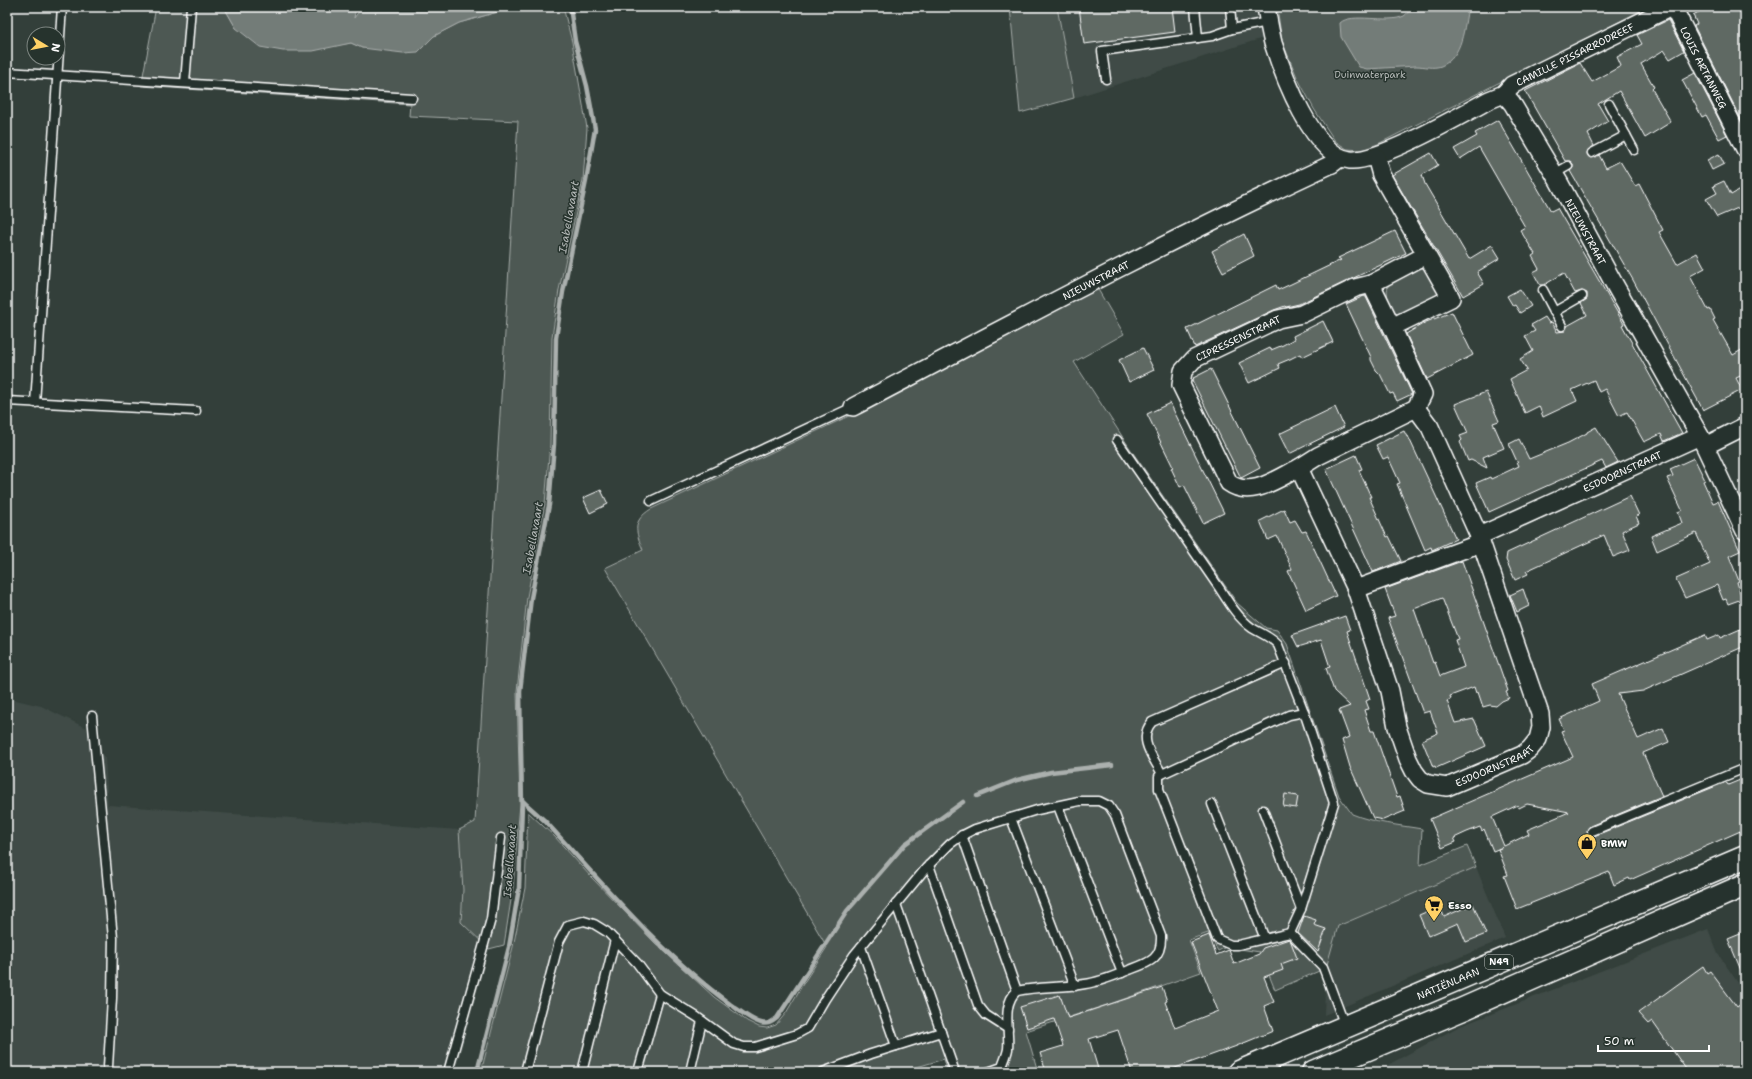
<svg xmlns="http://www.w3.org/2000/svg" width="1752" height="1079" viewBox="0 0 1752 1079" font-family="'Shantell Sans',sans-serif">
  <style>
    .built { fill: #404c47 }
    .green { fill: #4d5853; stroke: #a6aca9 }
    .water { fill: #737b78; stroke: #abb0ae }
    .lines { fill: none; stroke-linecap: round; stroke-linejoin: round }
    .stream { stroke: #abb0ae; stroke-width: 4.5 }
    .building { fill: #5f6964; stroke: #fff; fill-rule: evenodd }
    .service-casing { stroke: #fff; stroke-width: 11 }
    .minor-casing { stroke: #fff; stroke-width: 20 }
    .primary-casing { stroke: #fff; stroke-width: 25 }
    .service { stroke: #26332d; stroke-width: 8 }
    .minor { stroke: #26332d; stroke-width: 17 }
    .primary { stroke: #26332d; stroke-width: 22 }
    .labels { text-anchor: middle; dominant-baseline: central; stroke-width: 3; stroke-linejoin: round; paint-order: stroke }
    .shield { fill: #26332d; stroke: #bec2c0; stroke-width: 1 }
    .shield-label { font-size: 9px; font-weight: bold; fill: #fff }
    .street-label { font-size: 10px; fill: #fff; stroke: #26332d }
    .park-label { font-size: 10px; fill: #b8bcba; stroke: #26332d }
    .poi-label { font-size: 10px; font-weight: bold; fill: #fff; stroke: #26332d; text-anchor: start }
    .water-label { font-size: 11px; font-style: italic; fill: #b9bdbc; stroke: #26332d }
  </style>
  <rect width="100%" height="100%" fill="#333f3a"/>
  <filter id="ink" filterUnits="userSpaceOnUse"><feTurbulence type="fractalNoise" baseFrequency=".025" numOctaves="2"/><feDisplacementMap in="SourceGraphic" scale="8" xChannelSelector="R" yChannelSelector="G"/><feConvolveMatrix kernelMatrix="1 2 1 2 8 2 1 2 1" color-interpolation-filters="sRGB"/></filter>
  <g filter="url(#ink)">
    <g class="built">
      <polygon points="1057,7 1257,7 1263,38 1074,98"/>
      <polygon points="7,698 41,706 86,728 105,758 108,805 459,830 463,890 461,922 489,949 455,1072 7,1072"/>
      <polygon points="1476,867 1505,938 1324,1015 1326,968 1338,926"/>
      <polygon points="1708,929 1718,954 1745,993 1745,1072 1375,1072 1458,1027"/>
    </g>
    <g class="green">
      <polygon points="156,7 224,7 236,28 339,45 351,43 362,48 426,44 434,36 459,23 515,7 563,7 572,42 587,128 583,180 559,290 552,337 550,444 545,504 527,597 517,691 520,804 513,887 504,945 489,949 461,922 463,890 459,830 475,822 518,121 409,116 410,104 141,86"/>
      <polygon points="1010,7 1057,7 1074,98 1020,113"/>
      <polygon points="1277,7 1648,7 1378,144 1362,150 1347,149 1335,141 1314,109 1297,77 1282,41"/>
      <path d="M1420 268 1428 269 1440 293 1439 298 1399 315C1390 310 1383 291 1390 283Z"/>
      <path d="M1096 286 1124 334 1074 362 1131 450 1237 603 1266 628 1277 630 1287 644 1339 796 1352 814C1374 823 1398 825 1422 829L1420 865 1467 846 1476 867 1338 926 1326 968 1275 990 1260 952 1226 947 1218 951 1208 933 1189 940 1201 972 1110 1004 1026 1031 1038 1072H948L944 1059 900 1072H481L513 947 525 888 528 812 555 837 591 877 655 943 714 997 747 1021 759 1027 767 1028 776 1025 786 1013 803 984 827 947 605 568 643 550C635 531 632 521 651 509L851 415Z"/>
    </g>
    <g class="water">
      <polygon points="224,7 356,7 354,18 362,7 515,7 459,23 434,36 418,52 403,53 362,48 351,43 313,51 283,51 260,47 236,28"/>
      <path d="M1413 7H1468C1464 27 1463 57 1441 66 1433 69 1424 66 1416 66 1400 67 1384 68 1367 69L1359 67 1341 37 1340 23C1351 12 1388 24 1404 16 1407 14 1410 10 1413 7Z"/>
    </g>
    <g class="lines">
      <g class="stream">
        <polyline points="977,796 1017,780 1051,772 1112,765"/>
        <path d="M522 800 527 805 545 821C603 884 660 953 730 1004 739 1010 750 1020 761 1023 768 1025 772 1022 777 1018L847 911 905 844 963 802"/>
        <polyline points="477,1072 509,947 519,888 522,805 520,691 531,598 549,505 554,444 556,338 563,292 586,181 595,129 587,86 575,41 570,7"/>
      </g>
    </g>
    <g class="building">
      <polygon points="1079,7 1172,7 1175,32 1084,44"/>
      <polygon points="1708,7 1745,7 1744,125 1694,26 1697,24 1693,15"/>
      <polygon points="1668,20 1684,51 1670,59 1664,50 1641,64 1654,87 1652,89 1671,122 1645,138 1619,91 1598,104 1608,121 1588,134 1594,146 1588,150 1587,153 1589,157 1591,158 1599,155 1606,168 1620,161 1635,186 1639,184 1663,230 1659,232 1677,264 1697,253 1705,268 1690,276 1708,310 1710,309 1715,319 1713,320 1733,355 1745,348 1745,374 1736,378 1742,390 1703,410 1633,280 1570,171 1573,168 1573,164 1570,161 1565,161 1525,91 1580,63 1592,82 1621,66 1617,57 1642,44 1637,35"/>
      <polygon points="1695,73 1727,135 1719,139 1706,115 1702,117 1682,80"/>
      <polygon points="1498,120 1551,211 1557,208 1579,246 1624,324 1622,325 1682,433 1664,441 1661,434 1644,442 1627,412 1619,416 1605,389 1599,392 1594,380 1572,390 1577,401 1543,417 1539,406 1525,413 1510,379 1527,370 1520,359 1533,351 1525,336 1535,331 1531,325 1545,317 1549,323 1552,322 1557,332 1565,331 1567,326 1587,315 1581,303 1587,299 1587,293 1582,291 1575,293 1564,273 1544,285 1540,285 1533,272 1539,269 1532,256 1535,254 1520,230 1525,227 1479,147 1460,159 1454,149 1477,136 1475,133"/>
      <polygon points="1431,153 1438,165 1422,175 1425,184 1469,259 1492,245 1500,258 1477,272 1484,284 1463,296 1392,175"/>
      <polygon points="1719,154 1724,164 1712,170 1707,160"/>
      <polygon points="1724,181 1731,195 1745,187 1745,205 1717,217 1706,199 1717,193 1713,186"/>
      <polygon points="1395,231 1406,253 1299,304 1286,307 1285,306 1274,310 1195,347 1187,329 1276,285 1278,290 1291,284 1341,260 1338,258"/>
      <polygon points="1244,234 1254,256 1223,272 1212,251"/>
      <polygon points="1520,289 1531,306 1520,313 1515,305 1513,306 1507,296"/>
      <polygon points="1364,296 1366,297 1412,394 1397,401 1393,393 1390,394 1380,374 1376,370 1371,360 1371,357 1346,304"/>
      <polygon points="1452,312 1473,355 1427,379 1406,334 1426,322"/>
      <polygon points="1323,321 1333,342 1302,357 1300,354 1290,359 1278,364 1280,368 1249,383 1239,363 1270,348 1271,350 1283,345 1294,339 1293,336"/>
      <polygon points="1143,348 1154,370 1129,382 1119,360"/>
      <polygon points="1211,369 1260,468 1241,478 1192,380 1194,379 1193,378"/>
      <polygon points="1486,392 1499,421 1493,423 1504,448 1483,457 1487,468 1471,460 1468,461 1460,442 1462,440 1460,436 1468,433 1455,404"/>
      <polygon points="1170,403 1224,513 1203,523 1184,485 1180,487 1171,468 1173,467 1147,414"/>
      <polygon points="1335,407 1344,427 1289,454 1279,434"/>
      <polygon points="1596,427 1618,462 1606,468 1602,461 1489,512 1476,483 1490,477 1491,479 1519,466 1509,444 1519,439 1529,459 1568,443 1587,433 1587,432"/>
      <polygon points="1404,431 1407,437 1408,436 1456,539 1432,550 1431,547 1425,550 1397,484 1400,483 1388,457 1383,459 1376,445"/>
      <polygon points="1356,455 1362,469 1359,470 1371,497 1369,497 1387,537 1389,536 1401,561 1373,572 1326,469"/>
      <polygon points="1694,458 1705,480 1703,481 1713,503 1718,501 1740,551 1729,556 1739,581 1737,582 1742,599 1728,604 1726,599 1723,600 1717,585 1685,598 1676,579 1710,564 1696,533 1657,551 1651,536 1682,523 1678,512 1682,510 1667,478 1673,476 1670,469"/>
      <polygon points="601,490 608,504 590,513 583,498"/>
      <polygon points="1630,496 1639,515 1636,516 1639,523 1622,531 1630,550 1613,557 1604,535 1526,571 1528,574 1515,580 1506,560 1507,553"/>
      <polygon points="1284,509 1290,522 1295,520 1302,532 1306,531 1336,596 1306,610 1288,571 1292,569 1277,536 1268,540 1260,521"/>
      <path d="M1462 561 1508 691 1506 692 1509 698 1502 701 1496 706 1490 705 1483 707 1478 692 1476 693 1474 687 1450 696 1451 699 1447 701 1455 723 1474 719 1486 746 1436 768 1435 766 1433 767 1422 740 1438 733 1430 711 1423 713 1388 618 1395 616 1385 589ZM1442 598 1458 639 1455 640 1464 667 1440 676 1435 662 1433 663 1414 609Z"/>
      <polygon points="1523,589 1529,606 1517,612 1510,595"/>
      <polygon points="1345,616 1350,630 1347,631 1370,699 1366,701 1369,709 1364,710 1371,731 1374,731 1397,797 1400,796 1405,811 1383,820 1373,818 1350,767 1342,740 1349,737 1339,710 1350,706 1334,691 1326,668 1330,667 1321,640 1298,647 1292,635"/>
      <path d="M1745 627V646L1643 691 1618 694 1638 739 1663 728 1669 742 1643 753 1662 796 1590 826 1587 831 1589 836H1594L1726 782 1728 785 1745 778V829L1630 880 1629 878 1614 885 1609 872 1517 909 1504 876 1508 875 1498 849 1503 847 1493 851 1484 829 1482 831 1480 827 1467 832 1454 838 1456 842 1442 848 1430 819 1573 757 1561 731 1564 730 1559 719 1599 701 1592 684 1705 635 1707 640 1719 635 1720 638ZM1527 804 1569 812 1527 830 1529 834 1504 846 1492 817 1518 805 1519 808Z"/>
      <polygon points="1285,794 1298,796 1296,808 1283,806"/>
      <polygon points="1473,904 1486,934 1466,942 1458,923 1428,936 1419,915 1440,906 1444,917"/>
      <polygon points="1304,916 1316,920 1314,925 1326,929 1318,952 1298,933"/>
      <polygon points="1745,932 1745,980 1728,939"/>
      <polygon points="1209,935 1216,955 1229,950 1234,964 1259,954 1263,948 1289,939 1291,942 1297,958 1281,964 1283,970 1264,977 1274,1002 1264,1006 1273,1031 1234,1047 1164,1072 1132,1072 1118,1030 1089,1039 1099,1072 1046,1072 1040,1053 1063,1046 1054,1019 1027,1028 1020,1007 1059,995 1060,998 1061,998 1068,1018 1162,987 1167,1001 1165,1002 1175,1028 1218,1011 1191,942"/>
      <polygon points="1703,966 1707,973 1710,971 1737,1007 1745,1001 1745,1072 1688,1072 1652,1021 1648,1024 1638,1013"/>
    </g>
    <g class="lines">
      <g class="service-casing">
        <g id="service">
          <polyline points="1195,7 1198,38"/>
          <polyline points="1230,7 1232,29"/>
          <polyline points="7,72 412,98"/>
          <polyline points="1106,79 1102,51 1212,36 1232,29 1268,22"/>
          <polyline points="185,83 191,7"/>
          <polyline points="1609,104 1634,150"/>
          <polyline points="1592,153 1626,135"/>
          <polyline points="1554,174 1568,166"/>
          <polyline points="1543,290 1562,326"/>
          <polyline points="1554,312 1582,296"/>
          <polyline points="7,401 196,411"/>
          <polyline points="35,403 62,7"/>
          <path d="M1117 440 1220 589C1229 603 1238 618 1252 628 1262 634 1271 637 1278 645L1304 712 1334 803 1301 909 1290 933"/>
          <polyline points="651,501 853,407"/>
          <polyline points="92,716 113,938 112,998 108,1067 109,1072"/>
          <path d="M1162 774C1153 757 1137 739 1152 722L1286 663"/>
          <polyline points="1212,804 1265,939"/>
          <polyline points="1058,806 1122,973"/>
          <polyline points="1263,810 1301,909"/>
          <polyline points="1011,818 1075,986"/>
          <polyline points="1592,831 1745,768"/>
          <polyline points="962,835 1017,991"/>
          <polyline points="929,865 978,1005 986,1015 1008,1029"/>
          <polyline points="896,904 955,1072"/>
          <polyline points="1290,933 1238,945 1231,945 1217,939 1159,789 1159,776 1162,774 1289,715 1304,712"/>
          <polyline points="1290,933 1323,967 1345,1026"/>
          <polyline points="861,947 896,1046"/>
          <polyline points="448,1072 491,919 501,838"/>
          <path d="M525 1072 559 942 568 925 584 921 594 924 607 932 637 963 660 994 697 1017 734 1044 744 1047H755L797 1034 808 1028 825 999 854 955 926 868 950 844 961 836 975 829 1037 810 1079 801H1099L1109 806 1115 815 1161 936C1162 960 1148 963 1129 970 1114 976 1100 982 1085 984 1062 988 1039 986 1017 991 1001 1004 1010 1032 1008 1049 1007 1055 1004 1061 1002 1067L988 1072"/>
          <polyline points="582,1072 615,940"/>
          <polyline points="638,1072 660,994"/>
          <polyline points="690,1072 702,1021"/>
          <polyline points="823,1072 871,1054 941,1032"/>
        </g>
      </g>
      <g class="minor-casing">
        <g id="minor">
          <path id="s1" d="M1266 7C1268 19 1270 31 1273 43 1283 74 1313 156 1350 160 1378 163 1461 115 1489 100L1504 94 1512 103 1559 182 1612 280 1700 436 1745 531"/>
          <path id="s2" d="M1673 7 1745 149"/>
          <path id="s3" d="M1504 94 1512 85 1671 7"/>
          <path id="s4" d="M1376 157 1381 175 1451 298 1392 327 1423 394 1416 408 1318 456 1299 468 1356 589 1390 691 1397 727 1408 759 1414 771 1420 779 1428 784 1447 787 1522 755 1530 749 1538 739 1541 727 1540 714 1479 536 1700 436"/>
          <polyline points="1371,284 1392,327"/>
          <path id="s5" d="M853 407C1011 324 1170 239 1332 164L1340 158"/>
          <polyline points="1416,408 1430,427 1479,536"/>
          <polyline points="1705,446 1745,426"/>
          <path id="s6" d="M1299 468C1278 478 1251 499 1229 483L1181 385 1183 371 1194 359 1278 319 1302 314 1355 288 1371 284 1426 255"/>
          <polyline points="1356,589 1481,543"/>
        </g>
      </g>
      <g class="primary-casing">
        <g id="primary">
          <path id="s7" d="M1239 1072 1745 857"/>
          <polyline points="1313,1072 1463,1009 1745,885"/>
        </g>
      </g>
      <use href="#service" class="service"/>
      <use href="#minor" class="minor"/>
      <use href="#primary" class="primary"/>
    </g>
  </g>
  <defs>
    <g id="shop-pin" transform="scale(1)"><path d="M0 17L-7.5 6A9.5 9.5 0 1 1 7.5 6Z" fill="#ffd166" stroke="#26332d"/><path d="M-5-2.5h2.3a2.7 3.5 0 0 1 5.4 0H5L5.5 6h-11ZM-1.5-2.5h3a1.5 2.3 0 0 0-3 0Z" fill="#111"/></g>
    <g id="supermarket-pin" transform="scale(1)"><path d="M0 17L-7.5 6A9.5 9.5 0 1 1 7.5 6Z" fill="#ffd166" stroke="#26332d"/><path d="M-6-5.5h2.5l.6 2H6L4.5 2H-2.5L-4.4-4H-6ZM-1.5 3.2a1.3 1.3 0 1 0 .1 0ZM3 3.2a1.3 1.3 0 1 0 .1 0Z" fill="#111"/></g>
  </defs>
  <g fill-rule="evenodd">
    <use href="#shop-pin" x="1587" y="843"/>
    <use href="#supermarket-pin" x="1434" y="905"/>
  </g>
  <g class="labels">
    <rect class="shield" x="1485" y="955" width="28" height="14" rx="3"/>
    <g class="shield-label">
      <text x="1499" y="962">N49</text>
    </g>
    <g class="street-label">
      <text stroke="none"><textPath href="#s3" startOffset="82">CAMILLE PISSARRODREEF</textPath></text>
      <text stroke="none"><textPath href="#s2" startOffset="68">LOUIS ARTANWEG</textPath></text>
      <text stroke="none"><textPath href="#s1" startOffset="511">NIEUWSTRAAT</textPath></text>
      <text stroke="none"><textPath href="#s5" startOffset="274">NIEUWSTRAAT</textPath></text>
      <text stroke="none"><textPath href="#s6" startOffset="264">CIPRESSENSTRAAT</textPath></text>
      <text stroke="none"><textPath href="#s4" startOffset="1286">ESDOORNSTRAAT</textPath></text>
      <text stroke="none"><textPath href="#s4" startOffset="863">ESDOORNSTRAAT</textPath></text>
      <text stroke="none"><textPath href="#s7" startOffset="227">NATIËNLAAN</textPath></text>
    </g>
    <g class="park-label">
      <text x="1370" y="74">Duinwaterpark</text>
    </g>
    <g class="poi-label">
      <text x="1601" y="843">BMW</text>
      <text x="1448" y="905">Esso</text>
    </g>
    <g class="water-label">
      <text transform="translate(569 217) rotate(-80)">Isabellavaart</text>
      <text transform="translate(533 538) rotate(-80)">Isabellavaart</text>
      <text transform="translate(510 861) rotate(-86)">Isabellavaart</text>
    </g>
  </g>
  <rect width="1752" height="1079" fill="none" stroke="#26332d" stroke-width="24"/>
  <rect x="12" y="12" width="1728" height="1055" fill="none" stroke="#fff" stroke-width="1.5" filter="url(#ink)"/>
  <g transform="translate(46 46) rotate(100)"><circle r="19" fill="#26332d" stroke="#7d8581"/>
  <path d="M0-3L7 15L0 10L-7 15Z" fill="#ffd166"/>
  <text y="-6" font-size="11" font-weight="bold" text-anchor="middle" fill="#ffffff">N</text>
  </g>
  <path d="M1598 1045v6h111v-6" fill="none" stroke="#ffffff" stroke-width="2"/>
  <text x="1604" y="1045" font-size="12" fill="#ffffff" stroke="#26332d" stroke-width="3" paint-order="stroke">50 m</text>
</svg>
